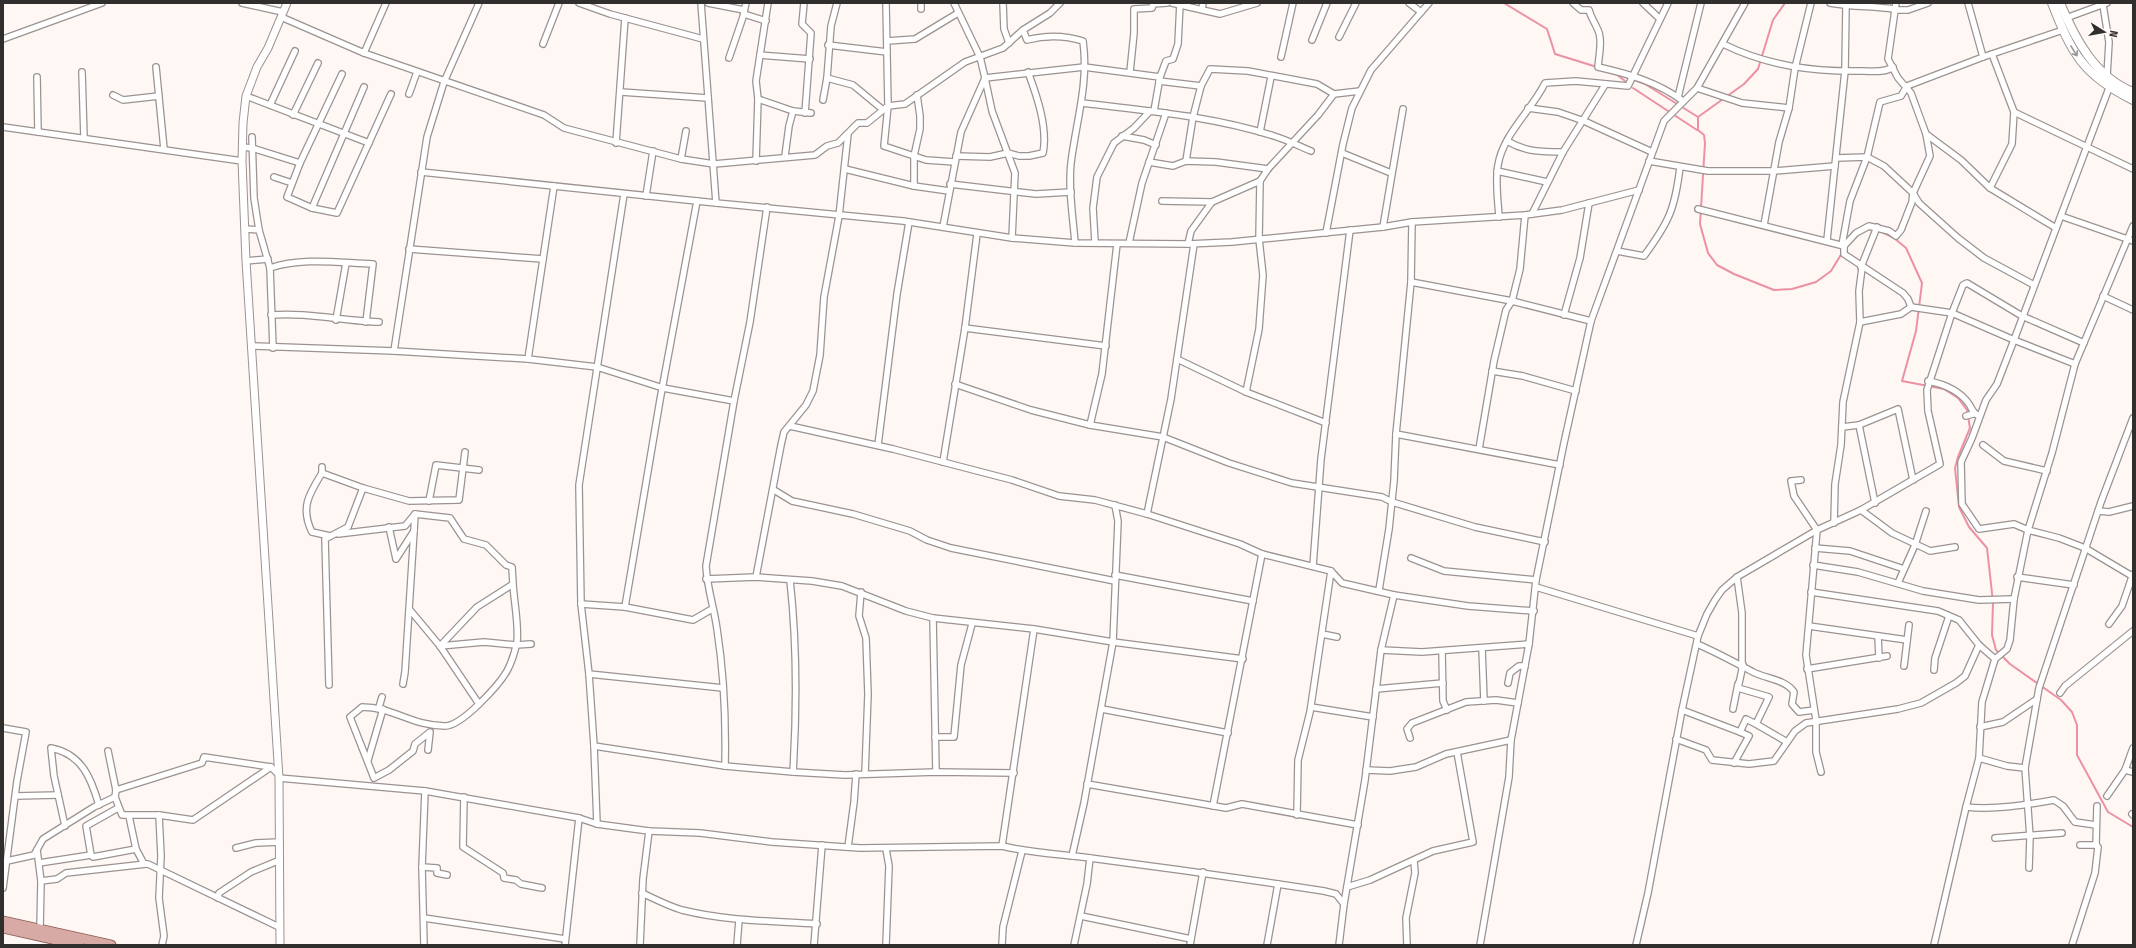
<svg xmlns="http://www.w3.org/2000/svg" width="2136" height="948" viewBox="0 0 2136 948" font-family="'Fira Sans Condensed',sans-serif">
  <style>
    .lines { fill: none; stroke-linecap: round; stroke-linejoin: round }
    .stream { stroke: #ec91a3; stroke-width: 2 }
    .minor-casing { stroke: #9a9391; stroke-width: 8 }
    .tertiary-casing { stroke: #9a9391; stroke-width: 9 }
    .secondary-casing { stroke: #9a9391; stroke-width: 10 }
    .primary-casing { stroke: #8d5b56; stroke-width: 11 }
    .minor { stroke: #fff; stroke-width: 5.5 }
    .tertiary { stroke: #fff; stroke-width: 7 }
    .secondary { stroke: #fff; stroke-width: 8 }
    .primary { stroke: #d8aaa6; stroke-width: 9 }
    .oneway { stroke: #989796 }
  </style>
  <rect width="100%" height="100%" fill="#fef7f4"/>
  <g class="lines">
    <g class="stream">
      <polyline points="1504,3 1547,29 1555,54 1597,67"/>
      <polyline points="1615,73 1625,81"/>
      <polyline points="1632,79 1645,84 1698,117 1698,130 1704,135 1705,143 1700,224 1708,253 1717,265 1734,274 1774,290 1792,289 1816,282 1831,271 1842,253"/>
      <polyline points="1633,88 1697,130"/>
      <polyline points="1698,117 1744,84 1758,69 1773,20 1785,3"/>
      <polyline points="1866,229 1876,230"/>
      <polyline points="1882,232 1894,238 1906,248 1922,283 1916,331 1902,381 1944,389 1958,398 1967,410 1970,428 1958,457 1955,468 1959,507 1969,527 1987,548 1993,602 1992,635 1996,650 2010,664 2061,700 2072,712 2077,725 2077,755 2108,812 2133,827"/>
    </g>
    <g class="minor-casing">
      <g id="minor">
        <polyline points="242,3 283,12"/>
        <polyline points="579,3 610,14 703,39"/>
        <polyline points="701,3 716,203 903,221 1012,238 1075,243 1188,244 1232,242 1383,227 1412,222 1525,215 1562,210 1639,190"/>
        <polyline points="708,3 744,10"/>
        <polyline points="804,3 802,24 811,33 805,113"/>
        <polyline points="886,3 888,106 884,146 926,160 955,162"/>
        <polyline points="921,3 921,9"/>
        <polyline points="1003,3 1004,29 1009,43"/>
        <polyline points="1172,3 1220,14 1257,3"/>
        <polyline points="1409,3 1421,12"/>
        <path d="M1573 3 1581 10H1589C1591 18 1594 21 1597 28 1603 38 1599 55 1598 67 1629 74 1657 82 1683 101"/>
        <polyline points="1643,3 1660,19"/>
        <path d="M1830 3C1851 7 1872 6 1894 9"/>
        <polyline points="1968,3 1983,57"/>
        <polyline points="2103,5 2109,42 2107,76"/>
        <polyline points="1202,9 1203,3"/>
        <polyline points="1894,10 1908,10 1928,3"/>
        <polyline points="744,14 766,21"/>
        <polyline points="281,17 364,53 544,115 564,128 681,159 714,164 815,155 827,146 838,143 858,123 867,123 888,106 905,104 965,62 1003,48 1023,30 1050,13 1060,3"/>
        <polyline points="2066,18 2107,3"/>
        <path d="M1023 30 1027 40C1046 35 1064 35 1083 41 1089 83 1076 122 1071 163 1068 189 1073 216 1075 243"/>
        <polyline points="1339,37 1356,3"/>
        <polyline points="3,39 102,3"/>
        <polyline points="1312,40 1327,3"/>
        <polyline points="887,41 915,39 958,13"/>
        <polyline points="543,44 559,3"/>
        <path d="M1723 44C1768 66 1813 72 1863 71 1872 71 1885 73 1893 67"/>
        <polyline points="828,45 887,52"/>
        <polyline points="364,53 386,3"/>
        <polyline points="760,55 810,59"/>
        <polyline points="1281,57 1293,3"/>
        <polyline points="729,58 743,17 746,3"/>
        <polyline points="156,67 164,149"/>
        <polyline points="82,72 84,138"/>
        <polyline points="1130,72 1134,33 1134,9 1152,8 1153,4 1167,3"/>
        <polyline points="342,74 300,163 287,197 312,208 337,213 391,94"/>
        <polyline points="37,77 38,132"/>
        <polyline points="827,78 853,85 882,109"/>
        <polyline points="1159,81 1201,86 1210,69 1248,71 1317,84 1334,94"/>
        <polyline points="1697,88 1742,103 1789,108"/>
        <polyline points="621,92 708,98"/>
        <polyline points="409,94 417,72"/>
        <polyline points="113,95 123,100 159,96"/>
        <polyline points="246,96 369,143"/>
        <polyline points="1678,97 1701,3"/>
        <polyline points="758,99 793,111 811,113"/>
        <polyline points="823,100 827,78 831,26 837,3"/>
        <path d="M1082 103C1147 111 1212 116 1274 136 1287 140 1299 146 1311 151"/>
        <polyline points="270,105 295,51"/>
        <polyline points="1528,108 1558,112 1584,121 1652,152"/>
        <polyline points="1154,111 1160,77 1166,61 1173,59 1178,44 1180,3"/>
        <polyline points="2014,112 2133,169"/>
        <polyline points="293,115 318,63"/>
        <polyline points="3,127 242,161"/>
        <polyline points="1260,132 1271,77"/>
        <polyline points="1926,134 1961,160 1990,188 2056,228"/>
        <polyline points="1122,136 1144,140 1156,145"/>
        <polyline points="252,137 254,198 259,230"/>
        <path d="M1507 141C1526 152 1542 152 1563 152"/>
        <polyline points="616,143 625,18"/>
        <polyline points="242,147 252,148 300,163"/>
        <polyline points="1342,153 1391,173"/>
        <polyline points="785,156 789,126 793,111"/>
        <path d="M956 156 990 157 1008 153 1019 156H1029L1043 153C1048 128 1037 96 1028 72"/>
        <polyline points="1836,158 1867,157 1884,166 1913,193 1919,203 1958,238 1984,258 2034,285"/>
        <polyline points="681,159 686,131"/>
        <polyline points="756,161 758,99 756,81 768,3"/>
        <polyline points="1186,161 1193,117 1201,86"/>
        <polyline points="1649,161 1708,171 1774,171 1835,166"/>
        <polyline points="1149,162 1173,166 1186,161 1216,162 1268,169"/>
        <polyline points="845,169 914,186 949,191"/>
        <polyline points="1497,171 1547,182"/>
        <polyline points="421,172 716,203"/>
        <polyline points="274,177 292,183"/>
        <polyline points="950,184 1036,194 1071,192"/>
        <polyline points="914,186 914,156 920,129 920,116 917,95"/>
        <polyline points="1990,188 2012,144 2014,112 1992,54"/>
        <polyline points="646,196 653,151"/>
        <polyline points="1162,201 1212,202"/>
        <polyline points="312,208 364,87"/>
        <polyline points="1698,209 1844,246"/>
        <polyline points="1532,214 1563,152 1605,85"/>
        <polyline points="2061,216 2133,241"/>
        <path d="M1499 217C1498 200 1495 181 1498 165 1503 134 1532 110 1545 83L1576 81 1628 86 1668 3"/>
        <polyline points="1764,225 1779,142 1789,108 1795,68 1811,3"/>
        <polyline points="943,227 961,132 985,78 980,57 954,3"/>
        <polyline points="1383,227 1403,109"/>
        <polyline points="246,229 259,230 270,268 273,348"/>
        <polyline points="1326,233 1343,144 1352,108 1371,70 1429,3"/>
        <polyline points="1012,238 1015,173 992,111 985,78 1084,67 1160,77"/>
        <polyline points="1827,240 1845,71 1846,6"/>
        <polyline points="1095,242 1093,208 1097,177 1114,143 1134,128 1150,111"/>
        <polyline points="1129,243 1142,183 1166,113"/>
        <polyline points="1188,244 1191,231 1212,202 1260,181 1268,169 1318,115 1334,94 1360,91"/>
        <polyline points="1842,245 1850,201 1867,157 1880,102 1901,96 1907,86 1983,57 2063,30"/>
        <polyline points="1844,246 1856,233 1869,226 1889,231 1896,236 1901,230 1912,202 1913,193 1930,156 1926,134 1911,93 1898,78 1888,59 1896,3"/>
        <polyline points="1844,246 1844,254 1903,293 1908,299 1911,307"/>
        <polyline points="409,249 543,259"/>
        <path d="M1617 251 1644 256C1669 222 1675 209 1680 167"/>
        <polyline points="246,261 268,259"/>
        <polyline points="1861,267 1877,227"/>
        <path d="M270 268C302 257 340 263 373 264L366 322"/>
        <polyline points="1411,282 1512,301 1591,321"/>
        <polyline points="2103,296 2133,310"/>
        <path d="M271 315C306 312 343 321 379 322"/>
        <polyline points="1564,315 1580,258 1589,203"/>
        <polyline points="336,320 346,263"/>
        <polyline points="1860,322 1901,314 1911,307 1952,313 1963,285 1967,283 2022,316 2084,343"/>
        <polyline points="965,328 1106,346"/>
        <polyline points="253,346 394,351 528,359 597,367 663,388 734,401"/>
        <polyline points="394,351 427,137 444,82 479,3"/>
        <polyline points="528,359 554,186"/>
        <polyline points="1177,359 1246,392 1326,423"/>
        <polyline points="2075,364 2014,340 1997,384 1986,400 1972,438 1961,462 1962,504 1979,529 2014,524 2028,530 2059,538 2085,548 2132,576"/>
        <polyline points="1492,371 1523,376 1576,391"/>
        <path d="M1928 381C1944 384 1960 391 1969 404 1973 410 1972 413 1979 416"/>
        <polyline points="955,384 1031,410 1090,425 1163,437 1229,463 1292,483 1382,497 1392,502 1475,527 1545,542"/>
        <polyline points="1246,392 1259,329 1263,275 1259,239 1260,181"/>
        <polyline points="1966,416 1973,414"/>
        <polyline points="1090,425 1102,374 1117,244"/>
        <polyline points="1859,425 1875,503"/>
        <polyline points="790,426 893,449 1012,480 1059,496 1095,500 1147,514 1240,544 1262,554 1331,571 1342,583 1394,595 1468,606 1534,611"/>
        <polyline points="1842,427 1859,425 1898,409 1913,480"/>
        <polyline points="1396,434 1560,465"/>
        <polyline points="878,445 897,294 909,222"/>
        <polyline points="1983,445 2004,461 2047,471"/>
        <polyline points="1479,449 1494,361 1506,310 1512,301 1520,269 1525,215"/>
        <polyline points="943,462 965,328 977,234"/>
        <polyline points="322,467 322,473 363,488"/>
        <path d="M322 473C309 494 300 508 312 532L330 536"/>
        <polyline points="1801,480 1791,481 1794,496 1817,530 1806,655 1816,720 1816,752 1821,772"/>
        <polyline points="774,490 792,501 853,514 910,531 927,540 951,548 1115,581"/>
        <polyline points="429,501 436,465 479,470"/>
        <polyline points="1861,510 1892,533 1926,549 1930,551 1955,547"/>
        <polyline points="2098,511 2109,512 2133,506"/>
        <polyline points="1147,514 1171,399 1194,244"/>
        <polyline points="1834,523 1835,484 1841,445 1843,402 1860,322 1859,291 1862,268"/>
        <polyline points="389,527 396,559 414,531 415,514"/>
        <polyline points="338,534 405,526 415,514 450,518 464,539 486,545 506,565 512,567 513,584 477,607 440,646"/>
        <polyline points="1815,548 1850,551 1904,569"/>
        <polyline points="1411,558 1444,571 1536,580"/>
        <polyline points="1813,565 1858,572 1923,591 1979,600 2014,599"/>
        <polyline points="1313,566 1321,459 1350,230"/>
        <polyline points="1115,575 1253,601"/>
        <polyline points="756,577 781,445 784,432 806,405 813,391 820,355 824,297 839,216 848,134"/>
        <polyline points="1737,577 1742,613 1742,668"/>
        <polyline points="2017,577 2074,585"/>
        <polyline points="706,579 756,577 812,581 842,586 906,611 933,618 1034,629 1113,642 1243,659"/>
        <path d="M790 580C797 644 797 708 793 772"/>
        <polyline points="1898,583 1915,545 1926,511"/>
        <polyline points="1536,587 1698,636"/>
        <polyline points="1379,590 1389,529 1394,481 1396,434 1411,282 1412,222"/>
        <polyline points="861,592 859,616 866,638 868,694 865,774"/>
        <polyline points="1811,592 1938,611 1959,620 1979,645 1995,659 1982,702 1979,758 1966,807 1934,945"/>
        <polyline points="581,604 625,607 660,400 697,201"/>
        <polyline points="625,607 693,620 712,609"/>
        <polyline points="410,610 440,646 479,704"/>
        <polyline points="933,618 936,772"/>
        <polyline points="2109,624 2122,606 2133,574"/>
        <polyline points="1809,626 1907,640"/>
        <polyline points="1322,634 1337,637"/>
        <polyline points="1878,636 1879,658"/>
        <path d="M1697 644C1716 652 1734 662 1753 672 1766 679 1785 679 1794 692L1792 704 1799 712 1814 710"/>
        <polyline points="440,646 484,642 516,645 531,644"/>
        <polyline points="1482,648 1484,701"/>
        <polyline points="1381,650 1422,652 1529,644"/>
        <polyline points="1442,651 1443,701 1447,710"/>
        <polyline points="1995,659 2007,649 2010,640 2014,599 2028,530 2052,453 2075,364 2133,226"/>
        <polyline points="1904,666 1909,625"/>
        <polyline points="1807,669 1887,656"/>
        <polyline points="1934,670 1935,658 1949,616"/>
        <polyline points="589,674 723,688"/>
        <polyline points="1508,683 1510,673 1519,666 1525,666"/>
        <polyline points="403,684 405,672 414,531"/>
        <polyline points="329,685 325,539 348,527 363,488 409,501 459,500 465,452"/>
        <polyline points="1376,689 1443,683"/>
        <polyline points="2060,693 2065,686 2133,631"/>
        <polyline points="379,707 382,697"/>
        <polyline points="1311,707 1373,717"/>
        <polyline points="1102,709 1228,733"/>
        <polyline points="1733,709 1738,684"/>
        <polyline points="1682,710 1740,732"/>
        <polyline points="1756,724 1787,742"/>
        <polyline points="1980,727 2003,722 2037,699"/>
        <polyline points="3,728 26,732 17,781 3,888"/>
        <polyline points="935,737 954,737 961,665 972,624"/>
        <polyline points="1410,738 1407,729 1412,723 1466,702 1496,700 1518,703"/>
        <polyline points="1676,739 1706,750 1712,760 1749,764 1774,761 1795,731 1806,723 1898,709 1921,703 1956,683 1965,676 1979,645"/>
        <polyline points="594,746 725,766 793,772 845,775 936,772 1014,773"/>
        <path d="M428 750 430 732 415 744 413 751 389 770 374 778 350 717 362 707C393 707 412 726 445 726 462 726 499 685 507 671 512 662 515 651 517 642 519 626 514 601 513 584"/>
        <polyline points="108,751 116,790"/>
        <polyline points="1979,758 2007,766 2025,768"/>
        <polyline points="368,760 383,709"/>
        <polyline points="1734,763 1749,736 1740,732 1746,719 1756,724 1769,697 1738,688 1743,665"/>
        <path d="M725 766C726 721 724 674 717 629 714 607 707 588 706 566L734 401 750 322 767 207"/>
        <polyline points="1366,770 1390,771 1416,767 1446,754 1511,740"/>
        <polyline points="2125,770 2133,772"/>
        <path d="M279 778 425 791 579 818 597 824 649 831 700 833 772 842 860 848 1002 846C1031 853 1060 854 1090 858 1168 868 1246 879 1324 891L1336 894 1344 904 1339 945"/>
        <polyline points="1087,784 1226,808 1242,804 1358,825"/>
        <polyline points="16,796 58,795"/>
        <polyline points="2107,796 2125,770 2133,748"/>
        <polyline points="115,797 122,815 159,815 193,820 271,767"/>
        <polyline points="464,797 463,847 503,873 504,878 516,880 521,884 542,888"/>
        <polyline points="1213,806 1262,554"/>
        <path d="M1966 807C1995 810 2025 805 2054 800L2063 806 2075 822 2096 825"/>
        <polyline points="2132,814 2133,815"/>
        <polyline points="159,815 161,856 159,898 164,936 162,945"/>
        <polyline points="1297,815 1298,760 1310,712 1331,571"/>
        <polyline points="129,816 136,849 144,864 148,864 279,927"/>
        <polyline points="597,824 594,746 589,674 581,604 579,485 624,194"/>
        <path d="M65 826 54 776 51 748C82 754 91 778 99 805"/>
        <polyline points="1995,838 2062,833"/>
        <polyline points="2080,845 2096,845"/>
        <polyline points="1002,846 1034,629"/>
        <polyline points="848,847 854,802 856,774"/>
        <polyline points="236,848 256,843 280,842"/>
        <polyline points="37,850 41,881 40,929"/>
        <polyline points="91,855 86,826 118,808"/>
        <polyline points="1072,856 1084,803 1113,642 1118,521 1115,505"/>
        <polyline points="7,861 34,855 43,839 94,807 115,797 116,790 202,763 204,757 271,767 279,775"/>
        <polyline points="39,863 91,855 93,857 136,849"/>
        <polyline points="422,867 437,868 437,873 447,875"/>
        <polyline points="2029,868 2030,837 2025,768 2039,688 2101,502 2133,418"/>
        <polyline points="41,881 57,879 66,873 146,864"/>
        <polyline points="1347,887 1370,880 1433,851 1473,842 1457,752"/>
        <path d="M642 893C655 899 668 906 682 910 726 921 772 921 817 924"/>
        <polyline points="218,898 219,893 251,872 280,860"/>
        <polyline points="1344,904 1365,780 1381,650 1394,595"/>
        <polyline points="1081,916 1191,939"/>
        <polyline points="424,918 565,939"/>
        <polyline points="424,945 422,867 425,791"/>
        <polyline points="565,945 579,818"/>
        <polyline points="640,945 643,879 649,831"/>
        <polyline points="737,945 739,920"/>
        <polyline points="814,945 822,845"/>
        <polyline points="886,945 889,866 886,849"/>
        <polyline points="1002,945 1003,927 1022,851"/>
        <polyline points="1074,945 1087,884 1090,858"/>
        <polyline points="1190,945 1203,872"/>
        <polyline points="1267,945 1278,884"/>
        <polyline points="1407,945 1406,918 1415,873 1414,861"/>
        <polyline points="1480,945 1509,777 1511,740 1529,644 1536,580 1564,443 1591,321 1664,121 1697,88 1745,3"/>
        <polyline points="1636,945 1648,893 1682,710 1698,636 1707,614 1715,600 1722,590 1737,577 1817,530 1861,510 1940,464 1928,411 1927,390 1952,313 2014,340 2109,88"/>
        <polyline points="2072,945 2095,873 2098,847 2096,845 2097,806"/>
      </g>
    </g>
    <g class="tertiary-casing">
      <polyline id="tertiary" points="280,945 279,778 246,261 242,161 243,123 246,96 257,67 268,48 287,3"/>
    </g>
    <g class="secondary-casing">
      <g id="secondary">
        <path d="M2052 3C2072 54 2083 75 2133 100"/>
        <path d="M2060 3C2075 39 2095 77 2133 92"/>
      </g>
    </g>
    <g class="primary-casing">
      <g id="primary">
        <polyline points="3,921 111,945"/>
        <polyline points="3,928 79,945"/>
      </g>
    </g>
    <use href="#minor" class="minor"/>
    <use href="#tertiary" class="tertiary"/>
    <use href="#secondary" class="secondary"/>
    <use href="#primary" class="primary"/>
  </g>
  <defs><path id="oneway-shaft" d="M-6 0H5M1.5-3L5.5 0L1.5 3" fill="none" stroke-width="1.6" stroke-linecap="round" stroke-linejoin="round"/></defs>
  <use class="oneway" href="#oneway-shaft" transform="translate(2074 51) rotate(58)"/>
  <rect width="2136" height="948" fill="none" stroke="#312f2e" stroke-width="8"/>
  <g transform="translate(2104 32) rotate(101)" stroke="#fef7f4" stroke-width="3" paint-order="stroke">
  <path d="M0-3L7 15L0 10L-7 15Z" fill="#312f2e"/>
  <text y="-6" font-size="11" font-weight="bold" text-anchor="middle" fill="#312f2e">N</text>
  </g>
</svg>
